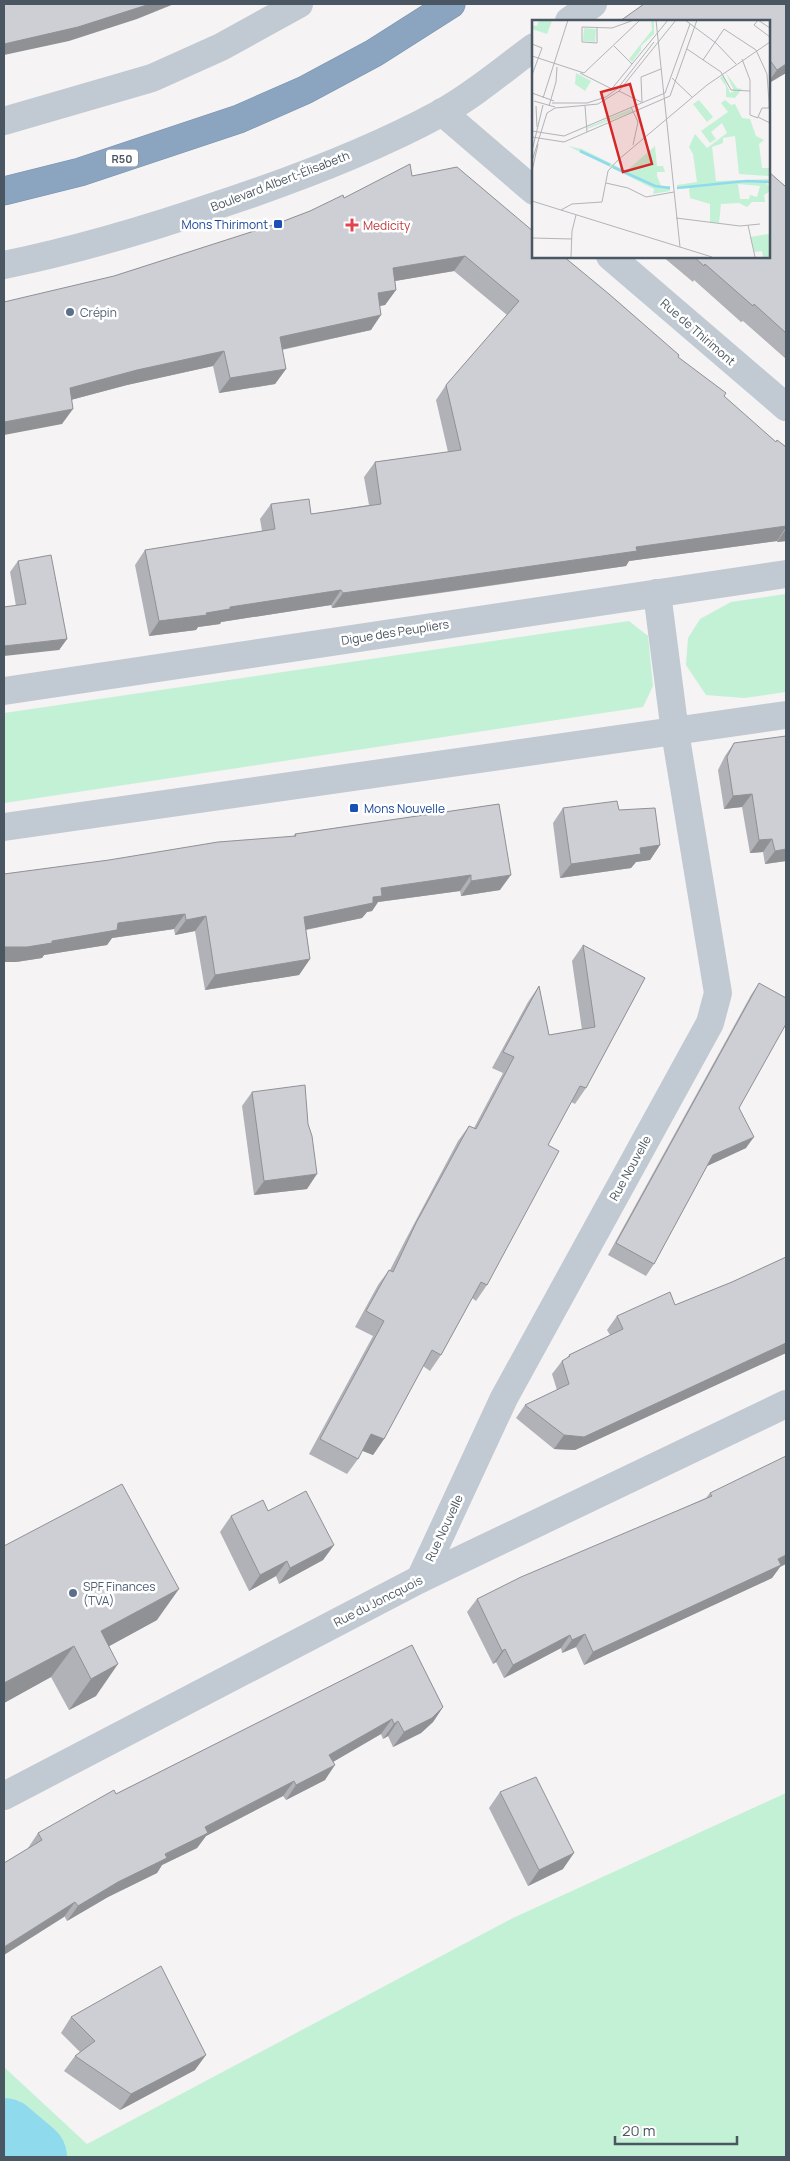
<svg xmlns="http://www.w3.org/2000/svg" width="790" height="2161" viewBox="0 0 790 2161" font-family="Manrope,sans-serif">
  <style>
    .green { fill: #c3f1d5 }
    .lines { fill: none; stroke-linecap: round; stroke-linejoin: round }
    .river { stroke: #90daee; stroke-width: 74 }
    .highway-casing { stroke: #7690ad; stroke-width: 29 }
    .minor { stroke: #c1cad2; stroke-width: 28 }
    .highway { stroke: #8ba5c1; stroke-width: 28 }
    .wall { fill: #b0b2b7 }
    .shaded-wall { fill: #909195 }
    .building { fill: #cdcfd5; stroke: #909195 }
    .transit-dot { fill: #1a4fb4; stroke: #fff; stroke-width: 2 }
    .health-dot { fill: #e0444e; stroke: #fff; stroke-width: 2 }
    .service-dot { fill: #5c6f8a; stroke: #fff; stroke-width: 2 }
    .labels { text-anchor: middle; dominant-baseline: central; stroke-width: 5; stroke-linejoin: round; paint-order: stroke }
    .shield { fill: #fff; stroke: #808990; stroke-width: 1 }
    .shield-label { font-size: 11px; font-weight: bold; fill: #4a5661 }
    .street-label { font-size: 12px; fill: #4a5661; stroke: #fff }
    .transit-label { font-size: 12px; fill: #164399; stroke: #fff; text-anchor: end }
    .health-label { font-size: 12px; fill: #be3a42; stroke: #fff; text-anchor: start }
    .service-label { font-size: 12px; fill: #4e5e75; stroke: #fff; text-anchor: start }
    .inset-river { fill: none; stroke: #90daee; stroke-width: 2.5 }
    .inset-road { fill: none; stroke: #b1b4b9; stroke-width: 1 }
    .view { fill: #d62828; fill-opacity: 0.15; stroke: #d62828; stroke-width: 2.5 }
    .inset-edge { fill: none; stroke: #4a5661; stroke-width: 2.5 }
  </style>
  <rect width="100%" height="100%" fill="#f5f3f3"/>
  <g class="green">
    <polygon points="786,594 786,692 744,698 706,695 686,665 688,638 700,619 731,602"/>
    <polygon points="629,621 648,636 653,686 643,707 4,803 4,713"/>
    <polygon points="786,1793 786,2157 4,2157 4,2067 87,2144 513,1918"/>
  </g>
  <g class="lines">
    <polyline class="river" points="4,2135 30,2157"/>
    <g class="highway-casing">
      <polyline id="highway" points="4,191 80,172 239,119 305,90 374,53 451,4"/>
    </g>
    <g class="minor">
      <polyline points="569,21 593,4"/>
      <polyline points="442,112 534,191"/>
      <polyline points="4,121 152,78 221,47 299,4"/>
      <polyline points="610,256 786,407"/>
      <path d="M4 265C77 250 148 229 218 205 294 180 371 151 441 113 474 95 504 69 534 47"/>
      <polyline points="4,691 786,574"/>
      <polyline points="4,827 786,715"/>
      <polyline points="420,1579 504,1398 710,1023 718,993 675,732 657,593"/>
      <polyline points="4,1796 420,1579 786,1404"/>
    </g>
    <use href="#highway" class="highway"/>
  </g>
  <g class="wall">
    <polygon points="786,4 786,73 769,83 769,21"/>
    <polygon points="412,176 678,357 775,442 777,440 786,447 786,541 777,542 777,541 629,561 626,566 434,594 332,608 331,605 221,622 220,624 198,627 196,630 149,636 135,565 145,550 262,531 260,519 271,504 311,514 369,505 364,477 375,462 448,452 436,400 446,385 507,315 454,271 395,281 396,290 385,305 380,306 371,330 282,350 286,369 275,384 219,393 213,366 127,385 71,400 62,424 114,276 276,224 344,198"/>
    <polygon points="786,187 786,359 743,321 741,322 694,280 693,282 662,256 769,256"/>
    <polygon points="18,561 67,639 59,650 16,606 10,572"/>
    <polygon points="734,743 786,861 765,864 763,852 750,853 742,807 724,809 718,770 725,756"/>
    <polygon points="499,804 500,890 461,896 460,891 378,902 372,911 367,912 362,918 306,930 310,959 299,975 205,990 195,931 175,935 174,929 112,938 107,945 44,955 42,958 16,962 293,837 295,834"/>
    <polygon points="563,808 619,810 660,845 650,860 636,862 631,868 560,878 553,823"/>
    <polygon points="583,945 645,978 586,1088 575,1104 571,1102 548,1145 487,1285 476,1301 472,1298 441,1355 430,1371 423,1366 384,1439 373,1455 362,1450 358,1459 347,1474 309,1454 373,1336 355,1327 378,1285 389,1270 390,1270 406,1239 458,1141 469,1126 474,1128 503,1073 492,1068 528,1002 539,986 549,1035 582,1030 572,961"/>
    <polygon points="759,983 739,1108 746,1148 707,1166 654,1264 646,1276 608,1255 751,995"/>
    <polygon points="252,1092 307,1189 254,1195 242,1106"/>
    <polygon points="786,1257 786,1353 575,1450 554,1449 516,1418 525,1405 557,1390 552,1374 562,1361 567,1358 569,1355 610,1335 607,1330 617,1316 675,1305 732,1282"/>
    <polygon points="710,1493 780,1567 772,1578 584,1665 576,1647 562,1653 561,1648 504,1678 496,1662 493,1664 467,1612 477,1599 706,1498"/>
    <polygon points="268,1511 334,1545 323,1560 279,1584 276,1576 249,1591 220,1532 231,1516"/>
    <polygon points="4,1546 157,1620 109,1646 96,1696 69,1710 51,1677 4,1703"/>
    <polygon points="412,1645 443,1707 433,1722 421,1733 393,1747 388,1736 383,1739 381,1734 333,1762 325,1780 286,1800 283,1796 206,1836 197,1848 162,1865 157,1873 108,1897 67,1921 28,1848 38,1833"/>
    <polygon points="500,1792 563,1869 528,1886 489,1808"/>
    <polygon points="71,2017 195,2070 120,2110 64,2071 75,2056 80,2052 61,2033"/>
  </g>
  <g class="shaded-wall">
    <polygon points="150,4 174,4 137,19 69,41 4,55 4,44"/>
    <polygon points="786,64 786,73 769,83 769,81 777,70"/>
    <polygon points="465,256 454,271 383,283 393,268"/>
    <polygon points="396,290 385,305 368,308 378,293"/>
    <polygon points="381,315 371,330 270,352 280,337"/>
    <polygon points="224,351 213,366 127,385 59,403 70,388 137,370"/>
    <polygon points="286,369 275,384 219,393 230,378"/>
    <polygon points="73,409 62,424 4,435 4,422"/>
    <polygon points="786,526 786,527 777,541 629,561 626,566 332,608 343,593 636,547"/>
    <polygon points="786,529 786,541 777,542"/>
    <polygon points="341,590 331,605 221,622 220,624 198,627 196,630 149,636 159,621 206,613 230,607"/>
    <polygon points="67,639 59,650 4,656 4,646"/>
    <polygon points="752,794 742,807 724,809 733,796"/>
    <polygon points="772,839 763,852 750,853 759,840"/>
    <polygon points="660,845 650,860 636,862 631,868 560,878 571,864 640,848"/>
    <polygon points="786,849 786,861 765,864 775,851"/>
    <polygon points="471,875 460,891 378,902 372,911 367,912 362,918 294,932 304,917 381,888"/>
    <polygon points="511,875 500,890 461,896 471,881"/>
    <polygon points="185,914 174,929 112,938 107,945 44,955 42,958 16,962 4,962 4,947 52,941 118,923"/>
    <polygon points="206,916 195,931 175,935 186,920"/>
    <polygon points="310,959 299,975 205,990 215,975"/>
    <polygon points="754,1137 746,1148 705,1167 713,1155"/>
    <polygon points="317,1174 307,1189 254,1195 264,1181"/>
    <polygon points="786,1343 786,1353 575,1450 554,1449 564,1435"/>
    <polygon points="371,1434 384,1439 373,1455 360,1450"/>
    <polygon points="334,1545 323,1560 279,1584 290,1568"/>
    <polygon points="786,1555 786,1564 780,1567 772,1578 584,1665 593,1652"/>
    <polygon points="287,1561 276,1576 249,1591 260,1575"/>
    <polygon points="179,1589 157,1620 82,1661 101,1631"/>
    <polygon points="585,1634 576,1647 562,1653 572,1640"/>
    <polygon points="570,1635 561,1648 504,1678 513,1665"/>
    <polygon points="74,1646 51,1677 4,1703 4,1683"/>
    <polygon points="505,1649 496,1662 493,1664 502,1651"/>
    <polygon points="118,1664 96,1696 69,1710 91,1679"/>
    <polygon points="443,1707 433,1722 421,1733 393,1747 404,1732"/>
    <polygon points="392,1719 381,1734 319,1770 329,1755"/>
    <polygon points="398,1721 388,1736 383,1739 394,1724"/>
    <polygon points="335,1765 325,1780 286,1800 296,1785"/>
    <polygon points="294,1781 283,1796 206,1836 197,1848 162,1865 157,1873 108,1897 67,1921 78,1906 165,1854 205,1827"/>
    <polygon points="574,1853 563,1869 528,1886 539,1870"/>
    <polygon points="75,1902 64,1917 4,1955 4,1947"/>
    <polygon points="206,2055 195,2070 120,2110 131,2094"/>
  </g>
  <g class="building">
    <polygon points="4,4 150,4 78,27 4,44"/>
    <polygon points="644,4 786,4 786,64 777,70 769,59 769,21 620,21"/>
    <polygon points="410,164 412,176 457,167 534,232 534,256 563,256 609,294 679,355 678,357 726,393 724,396 776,442 777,440 786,447 786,526 636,547 637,551 343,593 341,590 230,607 230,609 206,613 207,615 159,621 145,550 275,529 271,504 309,499 311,514 381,504 375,462 461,450 446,385 519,301 465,256 393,268 396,290 378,293 381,315 280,337 286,369 230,378 224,351 137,370 70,388 73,409 4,422 4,302 114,276 276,224 310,211 343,195 344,198"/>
    <polygon points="769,172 786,187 786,333 754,304 753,306 705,264 704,266 693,256 769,256"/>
    <polygon points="51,555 67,639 4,646 4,607 26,604 18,561"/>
    <polygon points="786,736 786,849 775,851 772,839 759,840 752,794 733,796 727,757 734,743"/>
    <polygon points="617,801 619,810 655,808 660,845 640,848 641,854 571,864 563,808"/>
    <polygon points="499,804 511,875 471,881 471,875 381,888 382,896 373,897 373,903 304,917 310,959 215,975 206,916 186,920 185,914 118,923 117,930 52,941 52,943 27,947 4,947 4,874 109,860 218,842 296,836 295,834"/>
    <polygon points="583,945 645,978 586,1088 580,1086 548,1145 559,1151 487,1285 481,1282 441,1355 432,1350 384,1439 371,1434 358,1459 320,1439 384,1321 366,1311 389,1270 393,1272 416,1223 469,1126 476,1129 514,1057 503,1052 539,986 549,1035 595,1027"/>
    <polygon points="759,983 786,998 786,1024 739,1108 754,1137 713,1155 654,1264 616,1243"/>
    <polygon points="305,1085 308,1124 312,1136 317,1174 264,1181 252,1092"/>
    <polygon points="786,1257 786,1343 584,1437 564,1435 525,1405 569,1384 562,1361 570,1356 569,1355 623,1329 617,1316 670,1292 675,1305 732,1282"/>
    <polygon points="786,1456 786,1555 778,1559 781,1565 593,1652 585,1634 572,1640 570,1635 513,1665 505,1649 502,1651 477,1599 521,1577 712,1496 710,1493"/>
    <polygon points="122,1484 179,1589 101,1631 118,1664 91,1679 74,1646 4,1683 4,1546"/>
    <polygon points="306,1491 334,1545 290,1568 287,1561 260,1575 231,1516 263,1500 268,1511"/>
    <polygon points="412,1645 443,1707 432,1718 404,1732 398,1721 394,1724 392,1719 329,1755 335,1765 296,1785 294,1781 205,1827 208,1833 165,1854 167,1858 118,1882 78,1906 75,1902 4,1947 4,1863 42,1840 38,1833 114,1790 116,1794"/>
    <polygon points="536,1777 574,1853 539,1870 500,1792"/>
    <polygon points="161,1966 206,2055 131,2094 75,2056 95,2041 71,2017"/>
  </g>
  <g class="transit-dot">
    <rect x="273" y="219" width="10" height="10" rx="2.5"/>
    <rect x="349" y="803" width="10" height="10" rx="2.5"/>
  </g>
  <path class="health-dot" d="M349.5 217.5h5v5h5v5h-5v5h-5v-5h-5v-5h5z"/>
  <g class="service-dot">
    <circle cx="70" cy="312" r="5"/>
    <circle cx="73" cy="1593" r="5"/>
  </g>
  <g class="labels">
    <rect class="shield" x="106" y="149.5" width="32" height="17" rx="4"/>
    <g class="shield-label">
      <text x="122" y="158">R50</text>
    </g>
    <g class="street-label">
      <text transform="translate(280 181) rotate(-21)">Boulevard Albert-Élisabeth</text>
      <text transform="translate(698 332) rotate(41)">Rue de Thirimont</text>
      <text transform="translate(395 632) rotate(-9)">Digue des Peupliers</text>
      <text transform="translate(630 1168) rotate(-61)">Rue Nouvelle</text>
      <text transform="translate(444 1528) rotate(-65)">Rue Nouvelle</text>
      <text transform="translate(378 1601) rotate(-27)">Rue du Joncquois</text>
    </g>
    <g class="transit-label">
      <text x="268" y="224">Mons Thirimont</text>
      <text x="364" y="808" text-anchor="start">Mons Nouvelle</text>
    </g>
    <g class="health-label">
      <text x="363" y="225">Medicity</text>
    </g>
    <g class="service-label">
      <text x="80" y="312">Crépin</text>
      <text x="83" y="1586">SPF Finances<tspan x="83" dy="14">(TVA)</tspan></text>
    </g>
  </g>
  <g transform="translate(532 20)">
    <rect width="238" height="238" fill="#f5f3f3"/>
    <path d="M7 0 20 1 15 14 0 9V5L5 6ZM119 0H122V14L109 26V30L100 42 97 39 120 10ZM52 8 64 9 63 22 51 21ZM44 53 59 61 53 71 43 64ZM194 53 205 68 210 69 203 78 194 77V66L188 58 191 55 198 73 202 71ZM167 80 181 97 175 102 161 84ZM193 80 199 85 203 84 210 98 218 99 224 116 232 120 227 124 230 148H237V156L207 154 203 116 191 118V123L180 127 184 161 237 159 234 164 237 165V172L232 175 233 182H220L215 187 207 183 189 184 187 203 178 202V184L158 178 157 168 145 169V165L165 162 161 134 157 127 163 114 175 128 195 113 190 103 179 112 184 119 178 123 169 111 196 92 189 83ZM206 164 228 166 225 177 218 175 217 179H208ZM99 89 100 92 55 109 56 107ZM36 126 50 129 94 151 123 126 125 146H131L133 152H125V156L129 166H138V171L121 174 122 169ZM237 214V237H231L230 231 222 232 218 217Z" fill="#c3f1d5" fill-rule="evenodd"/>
    <path class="inset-river" d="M48 131 78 145M81 147 123 166 138 168M145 168 214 161 238 162"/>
    <path class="inset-road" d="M124 0 148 227M153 0 184 23 204 44M238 8 226 0 222 5 238 17M65 23 50 22V7L80 8 102 0M65 23V7M0 24 10 28 0 55M82 26 100 44M155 29 189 52 199 70 218 71M0 36 52 53 108 0M210 39 218 60V95L226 98M171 40 192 9 224 30 235 54 237 82V88H230L226 97 238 103M48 53 80 69M140 58 160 77M78 71 136 0M87 71 109 82M0 73 22 81M11 78 36 0M2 81 23 87M20 83H55L74 77 86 68 122 22M110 83 109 57 129 49M4 86 5 107M17 86 24 62 25 47M46 86 66 84 87 71 144 0M53 86 55 112M99 87 106 102 101 125M0 111 32 116 133 73 158 4M0 117 32 122 138 76 165 0M0 131 11 85M0 141 15 93 23 88 46 86M0 151 6 124M74 163 96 168 114 177 142 172M0 181 180 237M29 190 40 184 70 182 76 151 86 140 175 65 238 22M144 198 208 206 228 204M216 205 223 237M0 218 40 219M39 237 40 211 44 195"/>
    <path class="view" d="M98 64 120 144 91 152 69 72Z"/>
    <rect width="238" height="238" class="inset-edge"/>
  </g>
  <rect width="790" height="2161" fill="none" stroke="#4a5661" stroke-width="10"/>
  <path d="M615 2136v8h122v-8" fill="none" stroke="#4a5661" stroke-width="2.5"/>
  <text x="622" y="2136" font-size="15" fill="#4a5661" stroke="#ffffff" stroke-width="4" paint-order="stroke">20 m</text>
</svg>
